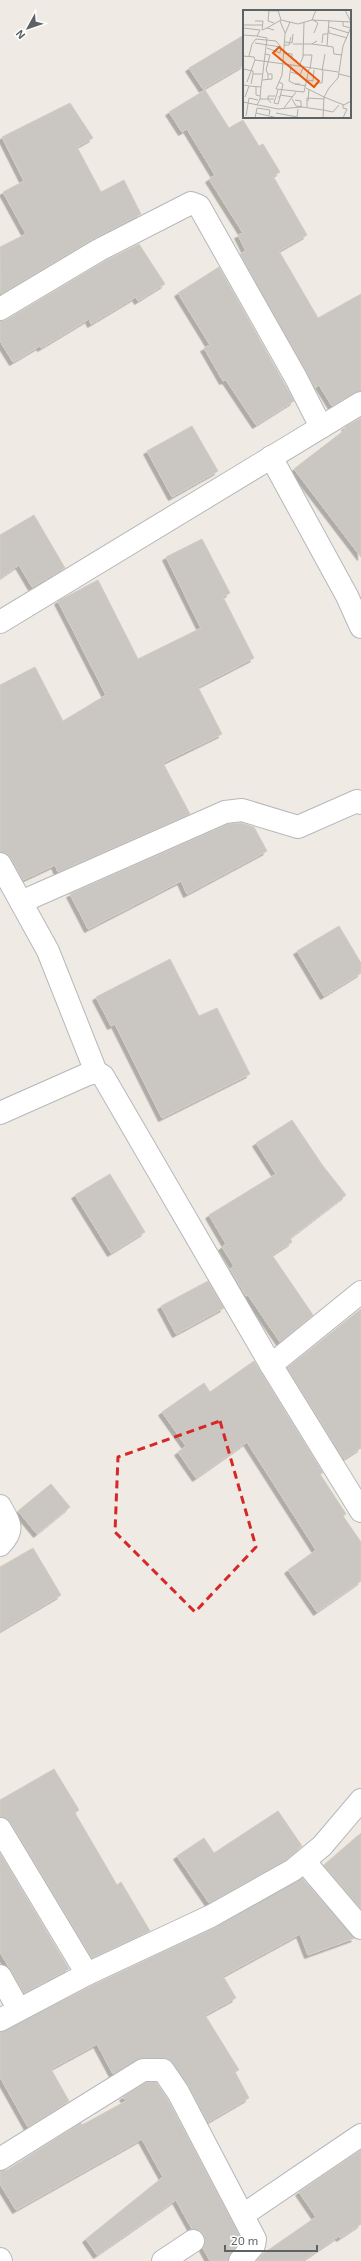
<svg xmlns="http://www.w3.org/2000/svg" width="361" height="2261" viewBox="0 0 361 2261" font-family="'Exo 2',sans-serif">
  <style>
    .building { fill: #cac6c1; stroke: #d4ccc2; filter: url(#shadow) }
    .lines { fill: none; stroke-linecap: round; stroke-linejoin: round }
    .minor-casing { stroke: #b5b8bc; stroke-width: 24 }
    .tertiary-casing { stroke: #b5b8bc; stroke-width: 24 }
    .minor { stroke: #fff; stroke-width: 22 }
    .tertiary { stroke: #fff; stroke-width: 22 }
    .marked { fill: none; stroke: #d62828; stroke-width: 3; stroke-dasharray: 8 5; stroke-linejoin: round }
    .inset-road { fill: none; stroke: #b0b0ae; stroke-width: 1 }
    .view { fill: #e8590c; fill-opacity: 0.15; stroke: #e8590c; stroke-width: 2 }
    .inset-edge { fill: none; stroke: #5c6266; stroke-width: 2 }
  </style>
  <defs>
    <filter id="shadow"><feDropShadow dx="-3.5" dy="3.5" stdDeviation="0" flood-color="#0004"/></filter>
  </defs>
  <rect width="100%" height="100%" fill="#efebe4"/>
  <g class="building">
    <polygon points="244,35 244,65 203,89 189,68"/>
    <polygon points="205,90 229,128 243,120 259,146 263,144 280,172 273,176 307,235 279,251 318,318 361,294 361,391 332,406 319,385 315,388 240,254 246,251 238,235 243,233 209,179 215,175 187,129 182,132 169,112"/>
    <polygon points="70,103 93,138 77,147 101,192 124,180 141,214 93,239 1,294 0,247 26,234 3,192 24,181 2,137"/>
    <polygon points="139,244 165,284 138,301 136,297 91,324 89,319 41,348 40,346 13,362 0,341 0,321 6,320 105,261"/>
    <polygon points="219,267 294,401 256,425 226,380 223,381 204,348 210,345 178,293"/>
    <polygon points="361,418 361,557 294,469 346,429 345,427"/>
    <polygon points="192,426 218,471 172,497 147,451"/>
    <polygon points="34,515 65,568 32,587 19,565 0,578 0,535"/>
    <polygon points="202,539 230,593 223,597 254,658 198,687 222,734 163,763 190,814 58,872 55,865 23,880 11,858 6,853 0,852 0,685 35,667 63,721 106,695 58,601 98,580 138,659 201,628 166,557"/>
    <polygon points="241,823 254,827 267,851 187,894 181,881 88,929 70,894 228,824"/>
    <polygon points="339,926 361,963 361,973 324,996 297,951"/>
    <polygon points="170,959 199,1016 217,1008 250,1074 162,1118 115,1024 111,1026 96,997"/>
    <polygon points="292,1120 323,1166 346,1195 290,1238 292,1242 272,1255 313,1315 280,1342 248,1295 246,1296 230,1269 234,1266 222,1247 226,1244 209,1215 276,1174 256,1143"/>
    <polygon points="110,1174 145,1232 111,1253 75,1195"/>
    <polygon points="208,1281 224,1308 176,1334 161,1306"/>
    <polygon points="361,1309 361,1448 344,1459 287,1368"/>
    <polygon points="254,1361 323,1473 320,1474 346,1514 343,1516 361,1542 361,1581 317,1612 288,1570 316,1550 247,1442 196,1478 178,1452 186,1446 162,1412 204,1383 210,1392"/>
    <polygon points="51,1484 70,1507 37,1534 18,1511"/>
    <polygon points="33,1548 61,1595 0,1631 0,1567"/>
    <polygon points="54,1769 79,1810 75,1813 117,1885 121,1882 150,1931 92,1958 11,1823 6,1818 0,1817 0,1800"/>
    <polygon points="278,1811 302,1846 286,1860 209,1903 177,1856 204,1838 214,1853"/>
    <polygon points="361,1833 361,1909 324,1865"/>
    <polygon points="0,1853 69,1969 24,1993 0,1952"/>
    <polygon points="302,1878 355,1938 308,1955 300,1934 223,1976 236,1998 205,2015 239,2070 235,2072 249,2098 208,2122 188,2085 169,2059 143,2058 113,2074 97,2044 51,2069 69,2101 28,2127 0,2077 0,2032 93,1985 216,1927"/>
    <polygon points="147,2082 156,2082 167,2098 242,2240 231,2253 228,2261 210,2261 203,2248 205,2241 204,2234 198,2230 192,2229 176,2200 97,2255 86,2239 163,2177 142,2139 16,2210 0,2184 0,2171 7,2170 81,2123 82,2125 126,2101 123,2097"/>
    <polygon points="361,2150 361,2224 340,2238 339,2236 302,2261 257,2261 264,2253 316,2217 299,2192"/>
  </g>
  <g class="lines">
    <g class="minor-casing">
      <g id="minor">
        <polyline points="0,309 99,250 191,203 199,206 296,378 321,427"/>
        <polyline points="271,457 347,596 361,627"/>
        <polyline points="0,622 361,403"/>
        <polyline points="0,864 48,951 96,1072"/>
        <polyline points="21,902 225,812 242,810 298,827 357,801 361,803"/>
        <polyline points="271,1365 361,1292"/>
        <path d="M0 1506C9 1523 16 1529 0 1545"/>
        <polyline points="0,1829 87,1974"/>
        <polyline points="305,1862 361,1928"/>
        <polyline points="0,1976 18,2008"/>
        <polyline points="0,2020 87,1974 211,1916 293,1870 322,1846 361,1800"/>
        <polyline points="0,2159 143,2070 163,2070 178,2092 255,2239 254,2245 240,2261"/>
        <polyline points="243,2215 361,2135"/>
        <polyline points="0,2259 1,2261"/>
        <polyline points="163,2261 193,2241"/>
      </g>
    </g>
    <g class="tertiary-casing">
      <polyline id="tertiary" points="0,1113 88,1074 96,1072 103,1076 271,1365 361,1511"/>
    </g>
    <use href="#minor" class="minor"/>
    <use href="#tertiary" class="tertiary"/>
  </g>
  <path class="marked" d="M220 1421 256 1547 195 1612 115 1532 118 1457Z"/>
  <g transform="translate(243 10)">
    <rect width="108" height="108" fill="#efebe4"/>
    <path class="inset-road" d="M4 0 35 1M35 0 38 10 55 14 69 10 73 0M102 0 108 12M26 1 25 11 31 13M69 10 108 12M70 10 75 13 71 23M86 10 84 36 90 37 91 44 99 45M12 11H20L19 20M37 11 42 23M47 12 42 24 39 65 33 79 61 82 66 59M100 12V16L108 18M0 15H20M86 17 106 23M0 18 17 20 14 26 0 25M24 18 38 10M19 20 24 18 31 20M86 20V23L104 28M14 26 24 28 19 70M42 32 49 33 50 24M12 33 38 37M79 33 80 24H85M50 34H69L74 31M69 34 84 36M41 35H46L48 27M40 43 49 44V48L54 51M22 44 27 45 23 60 25 64M60 45H69L67 59M0 46 11 47 12 50 56 56 60 47 61 12M6 46 9 34 13 29 33 31 38 37 37 43 24 38M48 55 46 71 52 74M56 56 95 62M0 59 10 61V64M79 61 82 44M48 62 57 65 60 58M96 64 108 67M64 70 70 71 71 60M4 72 12 50M36 72 40 74 37 87M75 73H79L80 61M8 74 10 64H19M57 74H52L63 76M6 76 18 77 17 89M13 76V85L17 86M18 77 19 70 29 69V64H25V69M0 78 1 75 6 76 2 87M63 78 81 87M37 85 50 87M35 87H37L35 94 31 93 35 80M81 87 101 95 108 91M31 89H25V86H32M49 89 53 96 59 97M52 90 58 91V97M65 91 66 79M0 92 35 99 59 97 80 100M14 95 17 89H25L28 93M64 97V88L81 89M41 98 53 82M80 100 90 102 96 95M13 103 35 108M33 103 54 107 55 99M3 106 6 88 15 90M12 108 14 98 27 100 26 105M80 108 81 87 86 78 95 68 100 36 108 17M100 108 104 99 100 98V95"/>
    <path class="view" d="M36 37 76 71 71 77 30 43Z"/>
    <rect width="108" height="108" class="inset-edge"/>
  </g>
  <g transform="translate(28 28) rotate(230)" stroke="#ffffff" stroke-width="3" paint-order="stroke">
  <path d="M0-3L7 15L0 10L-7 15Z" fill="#5c6266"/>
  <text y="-6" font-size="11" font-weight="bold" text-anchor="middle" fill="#5c6266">N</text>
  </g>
  <path d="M225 2245v6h92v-6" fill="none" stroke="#5c6266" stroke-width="2"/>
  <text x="231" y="2245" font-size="12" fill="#5c6266" stroke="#ffffff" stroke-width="3" paint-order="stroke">20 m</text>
</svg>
